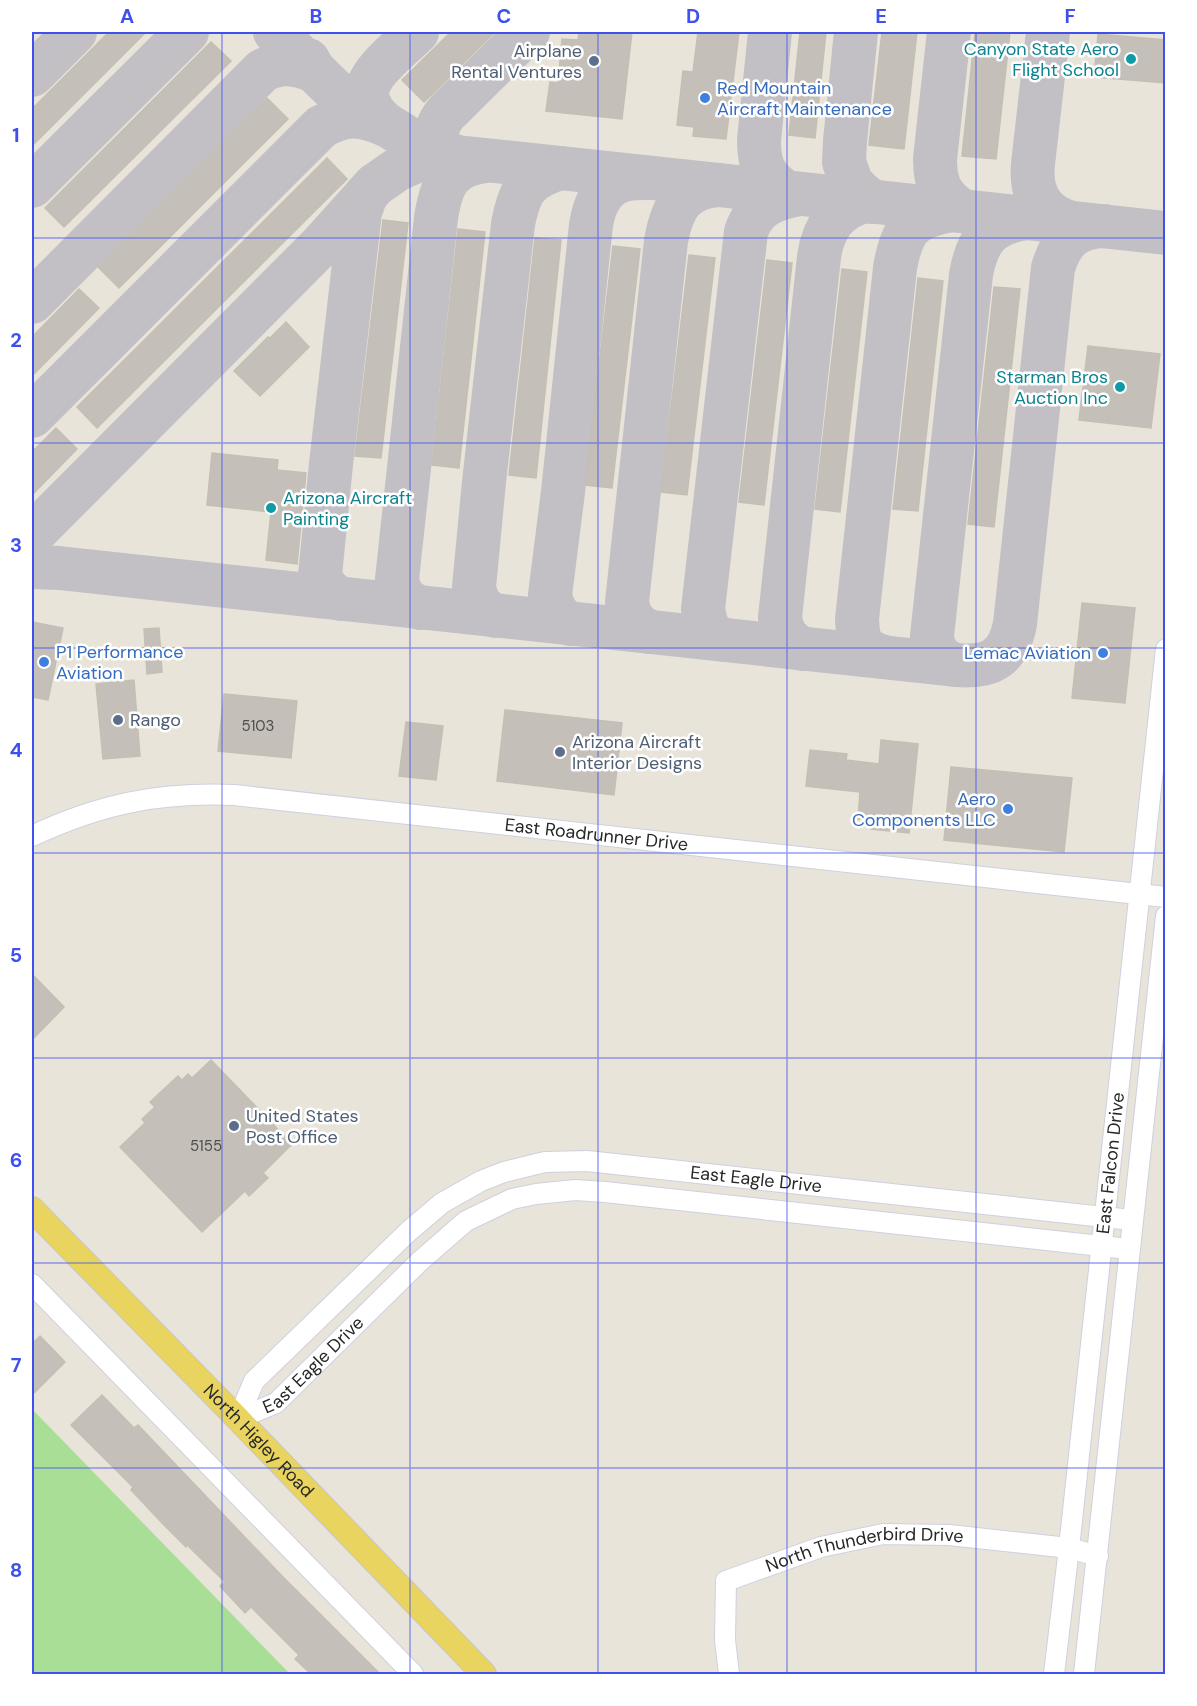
<svg xmlns="http://www.w3.org/2000/svg" width="1197" height="1706" viewBox="0 0 1197 1706" font-family="'DM Sans',sans-serif">
  <style>
    .green { fill: #a9de97 }
    .lines { fill: none; stroke-linecap: round; stroke-linejoin: round }
    .taxiway { stroke: #c2c0c5; stroke-width: 44 }
    .building { fill: #c4c0b9; stroke: #c4bfb3; stroke-width: 1.5 }
    .minor-casing { stroke: #ced0e0; stroke-width: 22 }
    .major-casing { stroke: #c7c7c7; stroke-width: 26 }
    .minor { stroke: #fff; stroke-width: 20 }
    .major { stroke: #e8d45f; stroke-width: 24 }
    .grid { fill: none; stroke: #3f50ef; stroke-width: 1.5; stroke-opacity: 0.55 }
    .culture-dot { fill: #0f9aa8; stroke: #fff; stroke-width: 2 }
    .service-dot { fill: #5c6f8a; stroke: #fff; stroke-width: 2 }
    .shop-dot { fill: #3f7fe0; stroke: #fff; stroke-width: 2 }
    .labels { text-anchor: middle; dominant-baseline: central; stroke-width: 5; stroke-linejoin: round; paint-order: stroke }
    .number-label { font-size: 15px; fill: #4e4d4c }
    .culture-label { font-size: 18px; fill: #0d838f; stroke: #fff; text-anchor: end }
    .service-label { font-size: 18px; fill: #4e5e75; stroke: #fff; text-anchor: start }
    .shop-label { font-size: 18px; fill: #366cbe; stroke: #fff; text-anchor: start }
    .street-label { font-size: 18px; fill: #272727; stroke: #fff }
    .neatline { fill: none; stroke: #3f50ef; stroke-width: 2 }
    .grid-label { font-size: 20px; text-anchor: middle; font-weight: bold; fill: #3f50ef }
  </style>
  <rect width="100%" height="100%" fill="#e9e4d9"/>
  <polygon class="green" points="32,1409 290,1674 32,1674"/>
  <g class="lines">
    <g class="taxiway">
      <polyline points="275,32 333,89 345,99 408,138 431,150 457,157 1166,233"/>
      <path d="M770 32 759 140C759 166 764 177 786 192"/>
      <polyline points="856,32 845,141 844,162 851,182 859,191 872,202"/>
      <path d="M949 32 935 159C935 185 941 196 962 211"/>
      <path d="M1048 32 1033 164C1030 194 1042 215 1072 223"/>
      <polyline points="32,75 75,32"/>
      <path d="M457 157C434 150 431 130 447 112L528 32"/>
      <polyline points="32,186 187,32"/>
      <path d="M32 302 262 71C280 61 296 63 314 71L308 60"/>
      <path d="M32 416 321 127C346 113 360 114 386 125 381 120 374 114 371 107 366 99 366 88 371 80 379 64 404 45 417 32"/>
      <polyline points="32,535 322,244 375,185 398,169 421,159 439,156 457,157"/>
      <path d="M32 567 59 568 956 665C990 668 1008 659 1015 624L1053 268C1061 241 1074 227 1104 226"/>
      <path d="M342 599C331 594 323 587 320 575L331 464 360 212 366 195"/>
      <path d="M421 608C406 602 399 594 397 579L436 218C441 185 449 165 486 161"/>
      <path d="M496 616C483 610 476 602 474 587L484 482 513 224C520 190 526 179 560 168"/>
      <path d="M571 624C558 618 553 609 550 595L563 492 591 225C594 206 602 186 623 180 630 178 639 178 647 178"/>
      <path d="M650 632C635 625 630 618 627 602L666 241C672 208 682 188 718 185"/>
      <path d="M724 640C708 634 706 625 703 609L746 232C755 205 774 199 800 194"/>
      <path d="M803 649C789 642 782 633 780 617L819 257C823 229 836 208 865 201"/>
      <path d="M884 657C861 650 858 642 857 619L895 268C902 229 911 217 952 210"/>
      <path d="M956 665C940 660 934 652 932 636L971 275C977 239 991 222 1028 218"/>
    </g>
  </g>
  <g class="building">
    <polygon points="109,32 146,32 32,146 32,109"/>
    <polygon points="451,32 495,32 424,102 402,80"/>
    <polygon points="579,32 632,32 622,119 546,111 550,82 558,83 562,39 578,40"/>
    <polygon points="698,32 739,32 726,139 693,136 694,127 677,125 683,71 693,72"/>
    <polygon points="800,32 826,32 815,138 789,135"/>
    <polygon points="882,32 917,32 904,149 869,145"/>
    <polygon points="975,32 1010,32 996,159 962,156"/>
    <polygon points="1098,34 1166,40 1166,83 1094,77"/>
    <polygon points="211,42 231,61 64,227 45,208"/>
    <polygon points="267,98 288,119 119,288 98,267"/>
    <polygon points="327,158 347,179 97,428 77,407"/>
    <polygon points="383,220 408,223 381,458 355,456"/>
    <polygon points="458,229 485,232 459,468 432,465"/>
    <polygon points="535,238 561,240 536,478 509,475"/>
    <polygon points="613,246 640,249 612,488 585,485"/>
    <polygon points="689,255 715,258 687,495 661,492"/>
    <polygon points="767,260 792,263 764,505 739,502"/>
    <polygon points="842,269 867,272 840,512 815,509"/>
    <polygon points="918,278 943,281 918,511 893,509"/>
    <polygon points="994,287 1020,289 994,527 968,524"/>
    <polygon points="79,289 99,308 32,376 32,337"/>
    <polygon points="286,322 309,347 260,396 234,371 268,337 270,338"/>
    <polygon points="1088,346 1160,354 1151,428 1079,420"/>
    <polygon points="56,428 77,449 32,495 32,452"/>
    <polygon points="212,453 278,460 277,470 306,473 297,564 266,560 271,512 207,505"/>
    <polygon points="1082,603 1135,608 1125,703 1072,698"/>
    <polygon points="32,622 63,628 48,700 32,697"/>
    <polygon points="159,628 162,672 147,674 144,629"/>
    <polygon points="134,680 140,756 103,759 96,684"/>
    <polygon points="224,694 297,701 291,758 218,751"/>
    <polygon points="505,710 622,723 614,795 497,781"/>
    <polygon points="406,722 443,726 436,780 399,776"/>
    <polygon points="881,740 918,744 909,833 871,829 872,820 858,819 860,792 806,786 810,750 847,754 846,760 879,764"/>
    <polygon points="951,767 1072,778 1064,852 944,840"/>
    <polygon points="32,974 64,1007 32,1040"/>
    <polygon points="211,1060 292,1144 263,1173 268,1178 249,1196 245,1191 202,1232 120,1147 145,1123 142,1119 155,1107 150,1102 178,1076 182,1080 188,1074 192,1078"/>
    <polygon points="40,1336 65,1362 32,1395 32,1344"/>
    <polygon points="102,1395 134,1428 138,1425 282,1576 380,1674 311,1674 295,1659 299,1655 251,1607 245,1613 220,1586 225,1582 187,1545 186,1547 162,1523 131,1490 133,1487 71,1425"/>
  </g>
  <g class="lines">
    <g class="minor-casing">
      <g id="minor">
        <path id="s1" d="M32 836C100 804 159 792 234 795L1166 897"/>
        <polyline points="32,1284 413,1674"/>
        <path id="s2" d="M238 1419 254 1381 409 1231 442 1203 481 1181 504 1172 545 1162 587 1161 1132 1220"/>
        <path id="s3" d="M238 1419 276 1403 419 1262 466 1221 512 1199 536 1194 575 1190 605 1192 1129 1249"/>
        <path id="s4" d="M729 1674 725 1640 726 1581 821 1547 883 1534 949 1535 1069 1548 1098 1556"/>
        <path id="s5" d="M1054 1674 1069 1548 1166 649"/>
        <polyline points="1084,1674 1166,916"/>
      </g>
    </g>
    <g class="major-casing">
      <g id="major">
        <path id="s6" d="M32 1209 238 1419 484 1674"/>
      </g>
    </g>
    <use href="#minor" class="minor"/>
    <use href="#major" class="major"/>
  </g>
  <path class="grid" d="M222 32V1674M410 32V1674M598 32V1674M787 32V1674M976 32V1674M32 238H1166M32 443H1166M32 648H1166M32 853H1166M32 1058H1166M32 1263H1166M32 1468H1166"/>
  <g class="culture-dot">
    <circle cx="1131" cy="59" r="6"/>
    <circle cx="1120" cy="387" r="6"/>
    <circle cx="271" cy="508" r="6"/>
  </g>
  <g class="service-dot">
    <circle cx="594" cy="61" r="6"/>
    <circle cx="118" cy="720" r="6"/>
    <circle cx="560" cy="752" r="6"/>
    <circle cx="234" cy="1126" r="6"/>
  </g>
  <g class="shop-dot">
    <circle cx="705" cy="98" r="6"/>
    <circle cx="1103" cy="653" r="6"/>
    <circle cx="44" cy="662" r="6"/>
    <circle cx="1008" cy="809" r="6"/>
  </g>
  <g class="labels">
    <g class="number-label">
      <text x="258" y="726">5103</text>
      <text x="206" y="1146">5155</text>
    </g>
    <g class="culture-label">
      <text x="1119" y="49">Canyon State Aero<tspan x="1119" dy="21">Flight School</tspan></text>
      <text x="1108" y="377">Starman Bros<tspan x="1108" dy="21">Auction Inc</tspan></text>
      <text x="283" y="498" text-anchor="start">Arizona Aircraft<tspan x="283" dy="21">Painting</tspan></text>
    </g>
    <g class="service-label">
      <text x="582" y="51" text-anchor="end">Airplane<tspan x="582" dy="21">Rental Ventures</tspan></text>
      <text x="130" y="720">Rango</text>
      <text x="572" y="742">Arizona Aircraft<tspan x="572" dy="21">Interior Designs</tspan></text>
      <text x="246" y="1116">United States<tspan x="246" dy="21">Post Office</tspan></text>
    </g>
    <g class="shop-label">
      <text x="717" y="88">Red Mountain<tspan x="717" dy="21">Aircraft Maintenance</tspan></text>
      <text x="56" y="652">P1 Performance<tspan x="56" dy="21">Aviation</tspan></text>
      <text x="1091" y="653" text-anchor="end">Lemac Aviation</text>
      <text x="996" y="799" text-anchor="end">Aero<tspan x="996" dy="21">Components LLC</tspan></text>
    </g>
    <g class="street-label">
      <text stroke="none"><textPath href="#s1" startOffset="573">East Roadrunner Drive</textPath></text>
      <text stroke="none"><textPath href="#s5" startOffset="514">East Falcon Drive</textPath></text>
      <text stroke="none"><textPath href="#s2" startOffset="624">East Eagle Drive</textPath></text>
      <text stroke="none"><textPath href="#s3" startOffset="94">East Eagle Drive</textPath></text>
      <text stroke="none"><textPath href="#s6" startOffset="324">North Higley Road</textPath></text>
      <text stroke="none"><textPath href="#s4" startOffset="237">North Thunderbird Drive</textPath></text>
    </g>
  </g>
  <rect width="1197" height="1706" fill="none" stroke="#ffffff" stroke-width="66"/>
  <rect x="33" y="33" width="1131" height="1640" class="neatline"/>
  <g class="grid-label">
    <text x="127" y="23">A</text>
    <text x="316" y="23">B</text>
    <text x="504" y="23">C</text>
    <text x="693" y="23">D</text>
    <text x="881" y="23">E</text>
    <text x="1070" y="23">F</text>
    <text x="16" y="142">1</text>
    <text x="16" y="347">2</text>
    <text x="16" y="552">3</text>
    <text x="16" y="757">4</text>
    <text x="16" y="962">5</text>
    <text x="16" y="1167">6</text>
    <text x="16" y="1372">7</text>
    <text x="16" y="1577">8</text>
  </g>
</svg>
